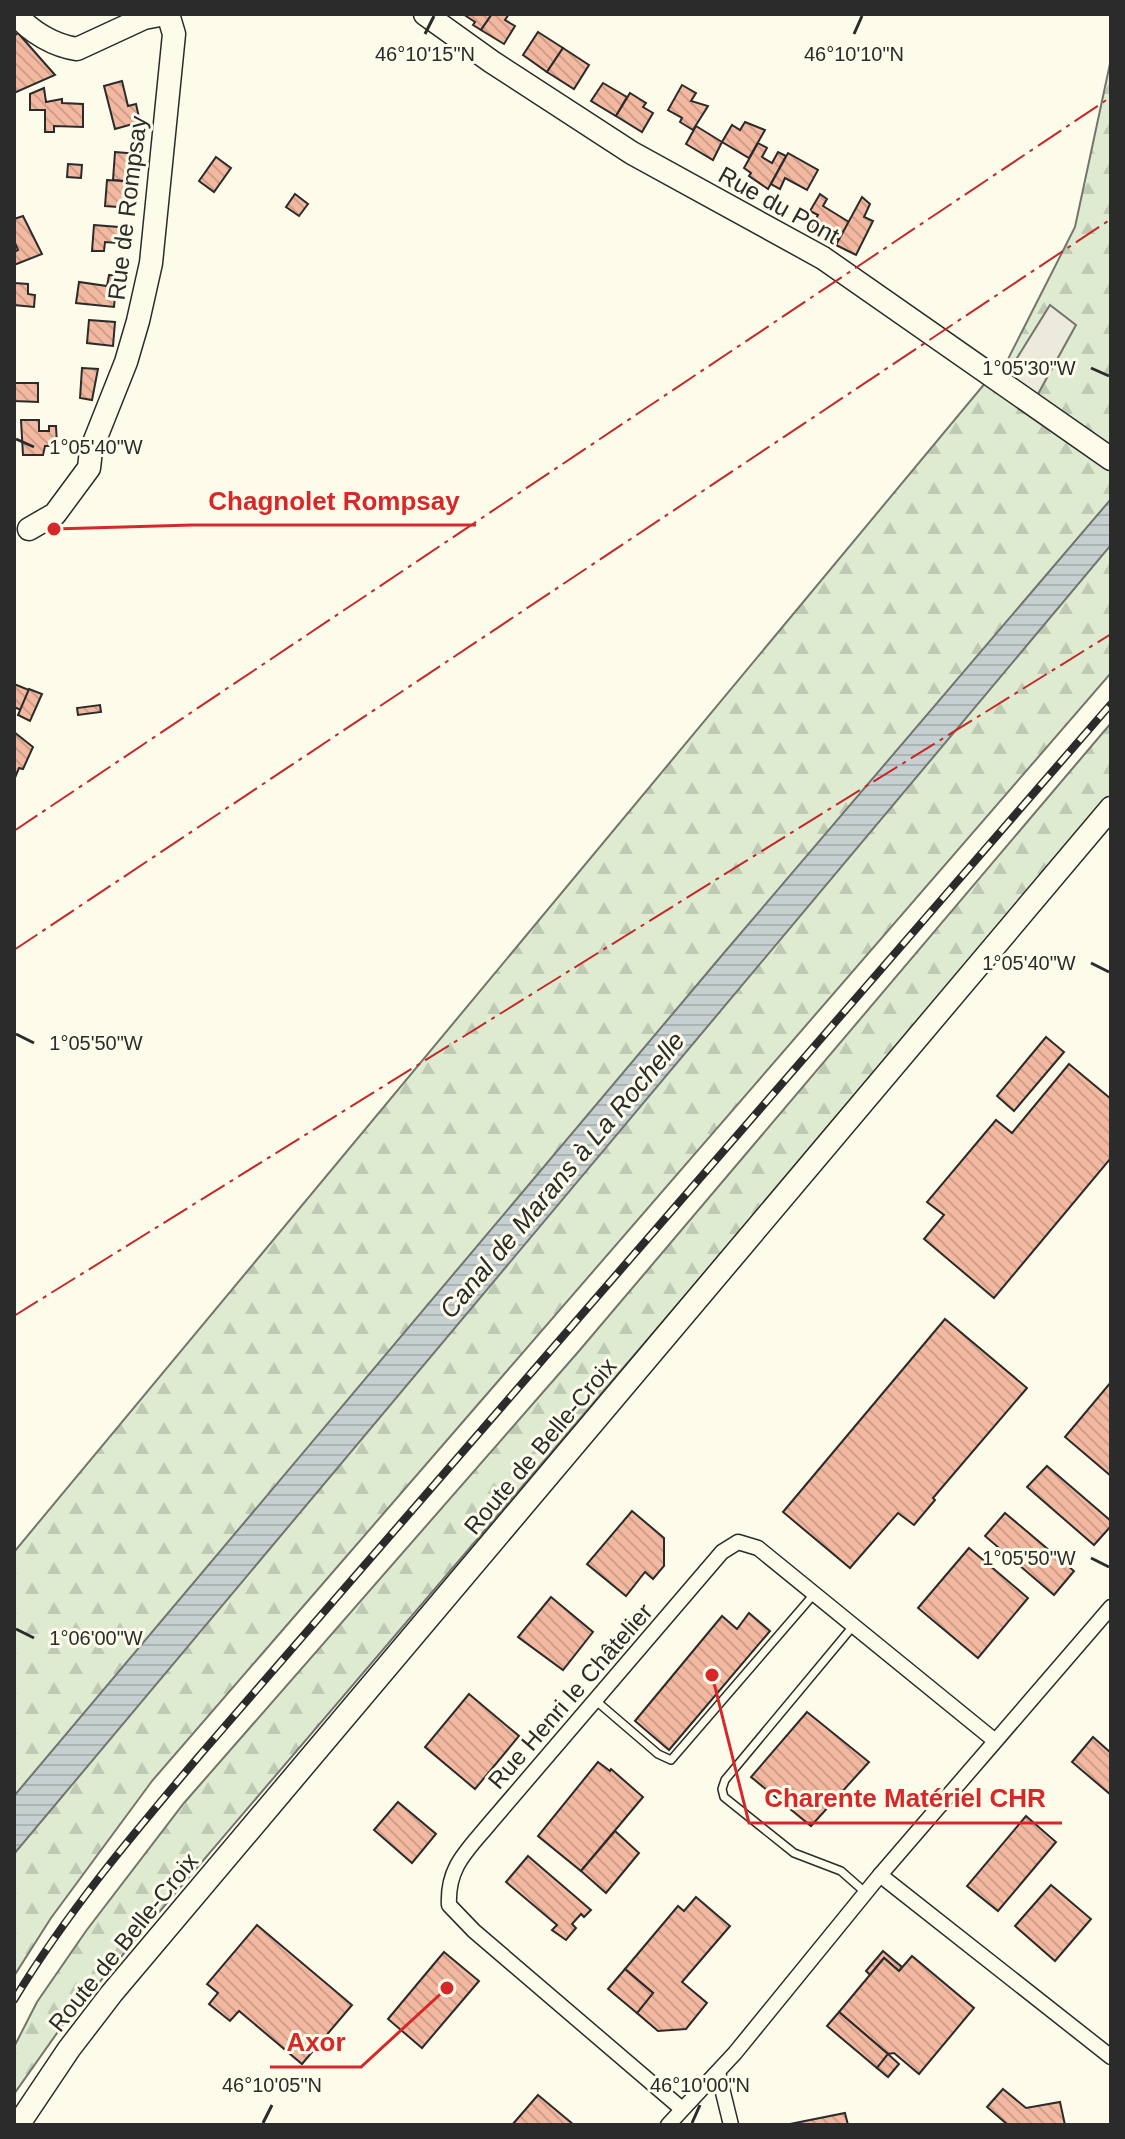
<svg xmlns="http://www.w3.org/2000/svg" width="1125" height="2139" viewBox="0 0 1125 2139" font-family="Arial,sans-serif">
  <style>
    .forest { fill: url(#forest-firs); stroke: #74746e; stroke-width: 2 }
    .parking { fill: #eceadb; stroke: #74746e; stroke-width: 2 }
    .water { fill: url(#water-rules); stroke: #74746e; stroke-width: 2 }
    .building { fill: url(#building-back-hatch); stroke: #2b2b2b; stroke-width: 2 }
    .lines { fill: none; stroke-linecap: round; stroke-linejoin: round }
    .lane-casing { stroke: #2b2b2b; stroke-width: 10 }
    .street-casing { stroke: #2b2b2b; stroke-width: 17 }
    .secondary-casing { stroke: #2b2b2b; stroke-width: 25 }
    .lane { stroke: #fdfbea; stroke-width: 7 }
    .street { stroke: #fdfbea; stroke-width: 14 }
    .secondary { stroke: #fdfbea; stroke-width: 22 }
    .rail-casing { stroke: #2b2b2b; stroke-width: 8 }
    .rail { stroke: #fdfbea; stroke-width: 5; stroke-dasharray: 15; stroke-linecap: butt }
    .power { stroke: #c62828; stroke-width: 2; stroke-dasharray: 28 6 4 6; stroke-linecap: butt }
    .ticks { fill: none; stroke: #2b2b2b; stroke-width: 3 }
    .labels { text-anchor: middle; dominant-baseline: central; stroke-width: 6; stroke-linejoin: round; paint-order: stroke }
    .street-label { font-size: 24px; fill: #2b2b2b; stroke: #fdfbea }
    .water-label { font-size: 26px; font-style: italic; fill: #2b2b2b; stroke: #fdfbea }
    .ticks-label { font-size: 20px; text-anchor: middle; fill: #2b2b2b; stroke: #fdfbea; stroke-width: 6; stroke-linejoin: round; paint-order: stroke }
    .leader { fill: none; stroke: #d62828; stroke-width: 3 }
    .callout-dot { fill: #d62828; stroke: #fdfbea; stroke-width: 3 }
    .callout-label { font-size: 26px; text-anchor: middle; font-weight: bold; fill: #d62828; stroke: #fdfbea; stroke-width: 6; stroke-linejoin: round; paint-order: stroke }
  </style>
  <defs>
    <pattern id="forest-firs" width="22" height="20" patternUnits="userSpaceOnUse" patternTransform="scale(2)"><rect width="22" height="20" fill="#deebd1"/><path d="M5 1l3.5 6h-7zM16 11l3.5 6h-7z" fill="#bfcab4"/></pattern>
    <pattern id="water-rules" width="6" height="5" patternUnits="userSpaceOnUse" patternTransform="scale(2)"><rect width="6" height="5" fill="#c7d0d0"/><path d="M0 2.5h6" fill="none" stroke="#abb3b3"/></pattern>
    <pattern id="building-back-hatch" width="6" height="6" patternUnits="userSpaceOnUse" patternTransform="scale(2)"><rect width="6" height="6" fill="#f2b8a0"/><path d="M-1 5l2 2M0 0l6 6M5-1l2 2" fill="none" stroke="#d09e8a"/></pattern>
  </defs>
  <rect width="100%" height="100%" fill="#fdfbea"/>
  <g class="forest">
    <polygon points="1111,59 1111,673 152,1781 51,1918 14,1976 14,1552 986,382 1005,365 1075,227"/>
    <polygon points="1111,723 1111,796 62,2026 14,2094 14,2047 37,2002 86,1931 184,1803 579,1351"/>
  </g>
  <polygon class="parking" points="1050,305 1076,325 1033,403 1002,382"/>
  <polygon class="water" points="1111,499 1111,545 14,1854 14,1796 723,954"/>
  <g class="building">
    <polygon points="463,14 492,14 481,30 473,25 475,22"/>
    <polygon points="492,14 509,14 505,20 515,26 504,44 481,30"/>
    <polygon points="538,32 563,48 547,72 523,55"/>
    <polygon points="18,33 55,75 14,93 14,36"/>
    <polygon points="563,48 589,65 574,89 547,72"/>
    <polygon points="122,81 128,106 136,104 140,122 115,129 104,86"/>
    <polygon points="603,83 627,97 616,116 591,101"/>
    <polygon points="682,85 696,93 691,101 708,106 693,130 680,122 682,118 668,110"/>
    <polygon points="44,88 46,102 62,99 62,103 83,104 83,127 54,126 54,132 45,132 45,110 30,110 30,94"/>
    <polygon points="630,93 646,103 643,107 653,113 642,132 616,116"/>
    <polygon points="745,122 765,130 749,158 722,142 732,125 740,130"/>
    <polygon points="696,126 722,142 713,160 686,144"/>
    <polygon points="758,143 767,148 762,157 772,163 778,152 786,156 768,189 749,176 751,173 744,168"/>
    <polygon points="115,152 138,154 136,182 113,180"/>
    <polygon points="788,153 818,170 807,190 785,178 780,189 771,184"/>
    <polygon points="216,157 231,168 214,192 199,181"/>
    <polygon points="68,164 82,165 81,178 67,177"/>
    <polygon points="107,180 137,182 132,208 105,206"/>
    <polygon points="295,194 308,204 299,216 286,207"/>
    <polygon points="820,194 827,199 823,206 849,222 839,240 822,229 820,233 811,227 818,215 810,211"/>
    <polygon points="862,197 870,204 864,217 873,221 856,255 836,245"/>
    <polygon points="23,216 42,254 14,265 14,252 18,250 14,241 14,219"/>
    <polygon points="94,225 131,228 130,244 105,242 104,251 92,251"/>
    <polygon points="109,275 122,276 120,296 115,296 114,307 76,303 79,282 107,286"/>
    <polygon points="14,283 28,284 28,294 35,295 34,307 14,305"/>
    <polygon points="89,320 115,322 113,346 87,343"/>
    <polygon points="82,368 98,369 92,400 80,398"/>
    <polygon points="14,383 38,383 38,402 14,401"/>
    <polygon points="21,420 39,420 39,431 49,431 49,426 56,426 57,446 45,446 43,455 23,455"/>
    <polygon points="14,684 29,690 21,710 14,707"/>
    <polygon points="29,689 42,694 30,721 18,715"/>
    <polygon points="100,705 101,712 78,715 77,708"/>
    <polygon points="14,732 33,747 23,769 19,768 14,780"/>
    <polygon points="1046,1037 1064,1052 1014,1111 997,1096"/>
    <polygon points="1069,1064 1111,1099 1111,1158 994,1298 924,1239 944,1215 927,1202 996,1120 1012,1133"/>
    <polygon points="945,1319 1027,1388 933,1498 935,1500 914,1525 898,1513 850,1568 783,1512"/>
    <polygon points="1111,1382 1111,1476 1065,1437"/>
    <polygon points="1047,1466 1111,1521 1111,1526 1094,1545 1027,1487"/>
    <polygon points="632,1511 664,1538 664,1566 653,1579 645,1572 626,1596 587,1564"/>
    <polygon points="1005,1513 1074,1571 1054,1595 985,1536"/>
    <polygon points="969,1548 1028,1598 978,1658 918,1608"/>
    <polygon points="551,1597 593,1632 563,1670 518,1637"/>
    <polygon points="749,1613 770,1631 669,1750 635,1721 722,1616 737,1629"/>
    <polygon points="469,1694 519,1736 475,1789 425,1747"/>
    <polygon points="807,1712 869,1762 811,1826 751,1777"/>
    <polygon points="1093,1737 1111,1753 1111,1795 1072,1762"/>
    <polygon points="598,1762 610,1771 611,1769 643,1797 581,1871 538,1836"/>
    <polygon points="398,1802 436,1834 412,1863 374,1830"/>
    <polygon points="1026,1816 1056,1842 998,1911 967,1886"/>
    <polygon points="615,1831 639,1853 606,1893 581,1871"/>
    <polygon points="528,1856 591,1910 584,1917 581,1914 572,1924 576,1928 566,1940 552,1930 557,1925 506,1882"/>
    <polygon points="1051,1885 1091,1919 1055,1961 1015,1926"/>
    <polygon points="696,1897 730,1926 682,1982 707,2003 686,2029 658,2031 637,2013 653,1993 625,1969 678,1906 684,1911"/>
    <polygon points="257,1925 352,2005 302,2064 239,2011 230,2021 209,2004 218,1993 207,1984"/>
    <polygon points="883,1951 902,1967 899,1971 884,1958 870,1975 866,1971"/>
    <polygon points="444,1952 479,1981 422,2048 388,2019"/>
    <polygon points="912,1956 974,2008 919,2074 894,2053 888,2054 839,2012 884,1958 899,1971"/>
    <polygon points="625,1969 653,1993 637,2013 608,1989"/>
    <polygon points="839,2012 888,2054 877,2068 827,2026"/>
    <polygon points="888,2054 899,2064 888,2077 877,2068"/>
    <polygon points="1003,2089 1026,2108 1060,2102 1065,2125 1008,2125 987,2107"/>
    <polygon points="538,2095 574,2125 512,2125"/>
    <polygon points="845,2113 848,2125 785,2125"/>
  </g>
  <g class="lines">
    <g class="lane-casing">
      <g id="lane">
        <polyline points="854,1625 725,1780 722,1789 724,1797 794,1853 841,1871 866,1893"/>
        <polyline points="595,1700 658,1754 671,1760 815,1593"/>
      </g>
    </g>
    <g class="street-casing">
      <g id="street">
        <polyline points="880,1875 1111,2057"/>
        <polyline points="718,2072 731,2125"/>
        <path d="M682 2109 474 1931 449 1905C447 1867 467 1851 490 1823L722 1552 738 1542 758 1548 994 1740"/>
        <polyline points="668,2125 735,2053 880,1875 1111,1607"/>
      </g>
    </g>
    <g class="secondary-casing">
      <g id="secondary">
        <path d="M16 14C30 32 55 46 77 49L144 18 165 14"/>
        <polyline points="425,14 492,62 632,153 823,258 1111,459"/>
        <polyline points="29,529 55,514 89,468 91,450 126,362 138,321 151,263 174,34 168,14"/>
        <polyline points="18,2125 69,2049 112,1993 1111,808"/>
      </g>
    </g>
    <use href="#lane" class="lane"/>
    <use href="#street" class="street"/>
    <use href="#secondary" class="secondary"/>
    <g class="rail-casing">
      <path id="rail" d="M14 2000C67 1912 134 1833 200 1755L1111 704"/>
    </g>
    <use href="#rail" class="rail"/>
    <g class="power">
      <polyline points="14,831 1111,97"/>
      <polyline points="14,950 1111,219"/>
      <polyline points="14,1316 1111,634"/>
    </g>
  </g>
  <path class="ticks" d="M425 34 434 16M854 34 862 16M1091 368 1109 376M16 439 34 447M1091 963 1109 972M16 1034 34 1043M1091 1558 1109 1567M16 1629 34 1638M263 2123 272 2105M692 2123 700 2105"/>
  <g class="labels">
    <g class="street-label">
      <text transform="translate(779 205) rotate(29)">Rue du Pont</text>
      <text transform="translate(127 208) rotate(-83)">Rue de Rompsay</text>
      <text transform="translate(540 1446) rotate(-50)">Route de Belle-Croix</text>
      <text transform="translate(570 1696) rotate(-49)">Rue Henri le Châtelier</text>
      <text transform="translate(123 1942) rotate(-51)">Route de Belle-Croix</text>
    </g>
    <g class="water-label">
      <text transform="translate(562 1175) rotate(-50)">Canal de Marans à La Rochelle</text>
    </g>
  </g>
  <g class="ticks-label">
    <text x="425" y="61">46°10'15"N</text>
    <text x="854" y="61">46°10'10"N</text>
    <text x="1029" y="375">1°05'30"W</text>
    <text x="96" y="454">1°05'40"W</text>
    <text x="1029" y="970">1°05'40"W</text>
    <text x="96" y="1050">1°05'50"W</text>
    <text x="1029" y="1565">1°05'50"W</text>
    <text x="96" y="1645">1°06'00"W</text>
    <text x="272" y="2092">46°10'05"N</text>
    <text x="700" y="2092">46°10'00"N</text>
  </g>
  <path class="leader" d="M54 529L192 525H476M712 1675L749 1823H1062M447 1988L361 2067H270"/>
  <g class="callout-dot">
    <circle cx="54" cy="529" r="8"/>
    <circle cx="712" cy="1675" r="8"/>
    <circle cx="447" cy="1988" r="8"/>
  </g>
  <g class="callout-label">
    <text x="334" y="510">Chagnolet Rompsay</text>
    <text x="905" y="1807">Charente Matériel CHR</text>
    <text x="316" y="2051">Axor</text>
  </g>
  <rect width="1125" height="2139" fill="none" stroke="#2b2b2b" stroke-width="32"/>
</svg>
